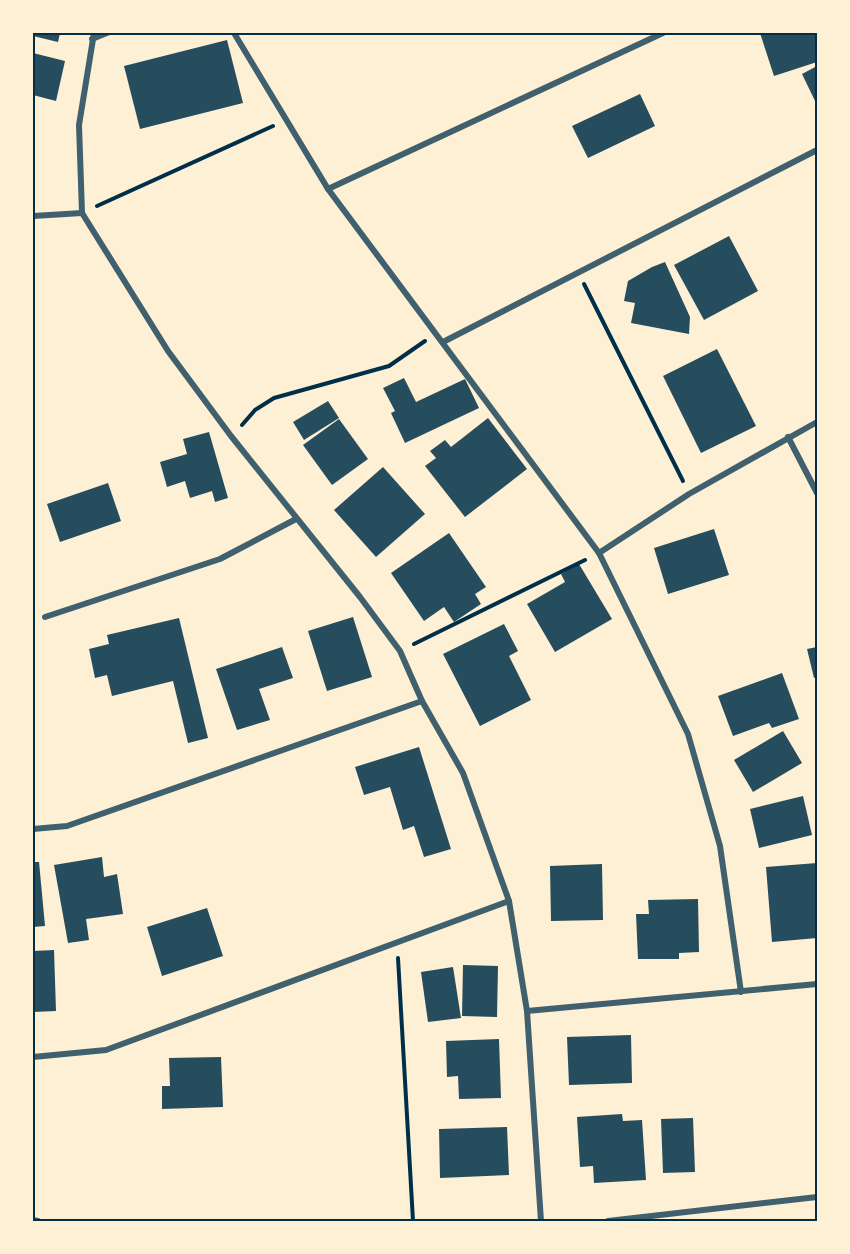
<svg xmlns="http://www.w3.org/2000/svg" width="850" height="1254" viewBox="0 0 850 1254" font-family="'Work Sans',sans-serif">
  <style>
    .building { fill: #264d5e }
    .lines { fill: none; stroke-linecap: round; stroke-linejoin: round }
    .path { stroke: #003049; stroke-width: 4 }
    .minor { stroke: #3f606c; stroke-width: 6 }
    .neatline { fill: none; stroke: #003049; stroke-width: 2 }
  </style>
  <rect width="100%" height="100%" fill="#fdf0d5"/>
  <g class="building">
    <polygon points="33,33 60,33 58,42 33,36"/>
    <polygon points="760,33 817,33 817,62 774,76"/>
    <polygon points="227,40 243,103 140,129 124,66"/>
    <polygon points="33,53 65,61 56,101 33,95"/>
    <polygon points="817,66 817,105 802,74"/>
    <polygon points="640,94 655,126 588,158 572,126"/>
    <polygon points="729,236 758,291 704,320 674,265"/>
    <polygon points="665,262 690,317 689,334 631,323 635,303 624,301 628,281 652,267"/>
    <polygon points="717,349 756,426 701,453 663,376"/>
    <polygon points="404,378 416,402 465,379 479,408 405,443 391,413 395,411 383,388"/>
    <polygon points="328,401 339,418 304,440 293,422"/>
    <polygon points="488,418 527,469 465,517 425,466 436,458 430,451 445,440 451,447"/>
    <polygon points="339,419 368,459 332,485 303,445"/>
    <polygon points="209,432 228,498 215,502 212,491 190,498 185,481 167,487 160,462 187,454 183,439"/>
    <polygon points="383,467 425,514 376,557 334,510"/>
    <polygon points="108,483 121,521 60,542 47,504"/>
    <polygon points="714,529 729,575 668,594 654,548"/>
    <polygon points="449,533 486,587 475,594 481,604 454,622 444,607 424,621 391,573"/>
    <polygon points="579,564 612,619 555,652 527,604 565,582 561,574"/>
    <polygon points="353,617 372,677 327,691 308,631"/>
    <polygon points="179,618 208,738 188,743 173,681 112,696 107,675 95,678 89,649 109,644 107,635"/>
    <polygon points="504,624 518,651 509,656 531,700 480,726 443,654"/>
    <polygon points="282,647 293,678 259,689 270,720 237,730 216,669"/>
    <polygon points="817,647 817,677 814,678 807,649"/>
    <polygon points="782,673 799,719 772,728 769,723 733,736 718,696"/>
    <polygon points="783,731 802,763 753,792 734,760"/>
    <polygon points="419,747 451,849 424,857 414,826 403,830 390,787 364,795 355,767"/>
    <polygon points="803,796 812,835 759,848 750,809"/>
    <polygon points="102,857 104,877 117,874 123,914 86,919 89,940 68,943 54,865"/>
    <polygon points="33,862 39,862 45,926 33,927"/>
    <polygon points="817,863 817,938 772,942 766,867"/>
    <polygon points="602,864 603,920 551,921 550,866"/>
    <polygon points="698,899 699,952 679,953 679,959 638,959 636,914 649,914 648,900"/>
    <polygon points="207,908 223,956 162,976 147,927"/>
    <polygon points="54,950 56,1011 33,1012 33,951"/>
    <polygon points="463,965 498,966 497,1017 462,1016"/>
    <polygon points="453,967 461,1018 428,1022 421,972"/>
    <polygon points="631,1035 632,1083 569,1085 567,1037"/>
    <polygon points="499,1039 501,1098 459,1099 458,1076 447,1077 446,1041"/>
    <polygon points="221,1057 223,1107 162,1109 162,1086 170,1086 169,1058"/>
    <polygon points="622,1114 623,1121 642,1120 646,1180 594,1183 593,1166 580,1167 577,1117"/>
    <polygon points="693,1118 695,1172 663,1173 661,1119"/>
    <polygon points="507,1127 509,1175 440,1178 439,1129"/>
  </g>
  <g class="lines">
    <g class="path">
      <polyline points="97,206 273,126"/>
      <polyline points="584,284 683,481"/>
      <polyline points="242,425 255,410 274,398 389,366 425,341"/>
      <polyline points="414,644 585,560"/>
      <polyline points="398,958 413,1221"/>
    </g>
    <g class="minor">
      <polyline points="94,33 79,125 82,213 168,351 231,436 360,597 400,651 422,701 463,773 509,901 527,1011 541,1221"/>
      <polyline points="234,33 328,189 599,553 688,734 720,846 741,992"/>
      <polyline points="92,39 107,33"/>
      <polyline points="328,189 663,33"/>
      <polyline points="33,216 82,213"/>
      <polyline points="443,342 817,150"/>
      <polyline points="788,437 817,493"/>
      <polyline points="599,553 689,494 817,422"/>
      <polyline points="45,617 220,559 296,519"/>
      <polyline points="33,829 67,826 422,701"/>
      <polyline points="527,1011 817,984"/>
      <polyline points="33,1057 106,1050 509,901"/>
      <polyline points="33,1220 38,1221"/>
      <polyline points="608,1221 817,1197"/>
    </g>
  </g>
  <rect width="850" height="1254" fill="none" stroke="#fdf0d5" stroke-width="69"/>
  <rect x="34" y="34" width="782" height="1186" class="neatline"/>
</svg>
